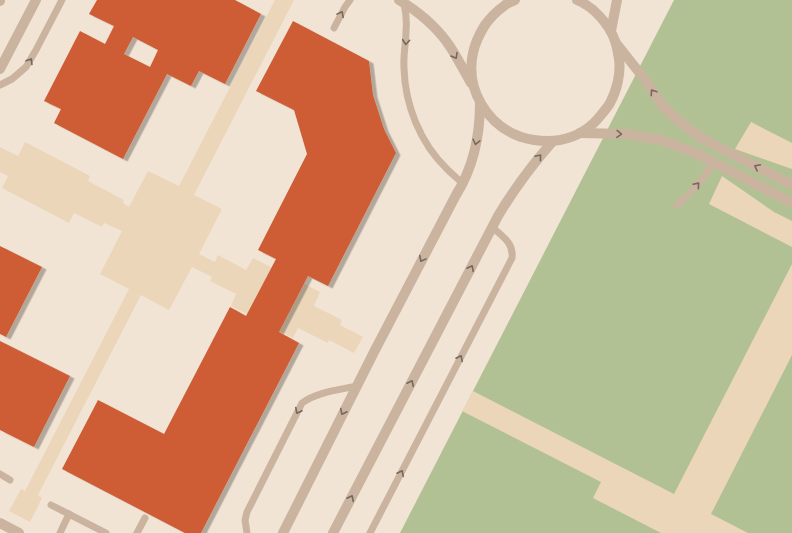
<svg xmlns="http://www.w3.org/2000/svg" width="792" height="533" viewBox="0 0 792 533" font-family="'PT Sans Narrow',sans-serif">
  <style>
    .green { fill: #b2c194 }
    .plaza { fill: #ebd6ba }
    .building { fill: #ce5c36; fill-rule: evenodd; filter: url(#shadow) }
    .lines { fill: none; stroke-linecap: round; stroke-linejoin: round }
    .service { stroke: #cab4a0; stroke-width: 7 }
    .minor { stroke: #cab4a0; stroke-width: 10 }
    .oneway { stroke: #77685c }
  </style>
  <defs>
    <filter id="shadow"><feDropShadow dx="4.5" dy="2.5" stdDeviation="0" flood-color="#0004"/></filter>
  </defs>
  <rect width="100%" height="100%" fill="#f2e4d4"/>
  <polygon class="green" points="674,0 792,0 792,533 400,533"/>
  <g class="plaza">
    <polygon points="275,0 294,0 194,195 222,209 199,254 215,262 218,255 246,270 253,258 320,292 314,306 342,320 340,325 363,337 354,353 329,340 328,343 298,328 293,338 231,306 236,294 210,281 212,277 192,267 169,310 141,295 38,495 42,498 30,522 9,511 21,489 25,491 129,289 100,274 122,231 104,223 102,227 74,213 69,223 2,188 8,176 0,172 0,147 18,156 25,142 90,176 88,181 124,200 123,203 129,207 148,171 179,186"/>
    <polygon points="751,122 792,143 792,169 735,149"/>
    <polygon points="722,176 774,212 792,221 792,247 709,204"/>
    <polygon points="792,264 792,355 711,514 748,533 661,533 593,498 601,482 462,411 473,391 674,494"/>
  </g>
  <g class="building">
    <path d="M97 0H235L261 14 225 84 199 71 191 86 167 74 123 159 54 123 61 109 44 101 80 31 105 44 114 26 89 14ZM133 37 158 50 150 67 124 54Z"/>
    <polygon points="293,21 369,61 373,95 384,129 396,153 328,286 308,276 279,332 299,343 201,533 185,533 62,469 98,400 164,434 230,307 246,316 276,259 258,250 307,154 294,110 256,91"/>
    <polygon points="0,246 42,267 6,337 0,334"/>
    <polygon points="0,341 70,376 34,447 0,430"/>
  </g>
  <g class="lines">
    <g class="service">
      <path d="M404 3C406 13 407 22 406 31 406 43 403 55 404 68 405 105 420 143 447 169 452 174 458 179 463 184"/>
      <polyline points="334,28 345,7 350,0"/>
      <polyline points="0,85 12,79 26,67 36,50 62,0"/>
      <path d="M677 205C692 192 704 178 714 162"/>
      <polyline points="0,474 10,480"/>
      <polyline points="51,505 106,533"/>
      <polyline points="60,533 69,514"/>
      <polyline points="137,533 145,518"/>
      <path d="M247 533 245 520 247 512 302 403C317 392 338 390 357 386"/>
      <path d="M370 533 512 258C514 243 502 236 492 227"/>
    </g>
    <g class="minor">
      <path d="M399 0C419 12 438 28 451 48 458 59 464 71 471 83"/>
      <path d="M515 0C511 2 507 3 504 6 497 11 490 18 485 25 480 33 475 43 473 53 465 89 487 125 521 137 534 141 547 142 560 140 576 137 591 128 601 115 604 111 608 107 610 103 617 90 621 73 619 59 618 53 617 47 615 41 609 24 594 7 577 0"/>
      <polyline points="0,1 0,0"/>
      <polyline points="611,31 617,0"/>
      <polyline points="616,43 646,81 661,104 681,123 703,139 792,185"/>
      <polyline points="0,69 36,0"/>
      <polyline points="580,133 626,134 661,140 696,153 792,203"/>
      <polyline points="0,523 19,533"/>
      <path d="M283 533 374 352 456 195C473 168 480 135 480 103"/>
      <path d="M333 533 498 216C514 189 532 165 553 141"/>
    </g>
  </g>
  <defs><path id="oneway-chevron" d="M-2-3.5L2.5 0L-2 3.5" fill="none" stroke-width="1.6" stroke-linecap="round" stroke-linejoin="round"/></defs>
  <g class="oneway">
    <use href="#oneway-chevron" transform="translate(341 14) rotate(-62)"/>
    <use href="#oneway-chevron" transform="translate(406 42) rotate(95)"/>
    <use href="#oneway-chevron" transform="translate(455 56) rotate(60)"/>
    <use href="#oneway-chevron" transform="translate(30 61) rotate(-58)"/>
    <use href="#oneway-chevron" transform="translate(653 92) rotate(-124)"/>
    <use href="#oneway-chevron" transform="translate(619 134) rotate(2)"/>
    <use href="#oneway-chevron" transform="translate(476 142) rotate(103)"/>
    <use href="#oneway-chevron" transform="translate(539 157) rotate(-50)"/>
    <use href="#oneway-chevron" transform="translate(757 167) rotate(-153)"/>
    <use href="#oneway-chevron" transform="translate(697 185) rotate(-49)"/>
    <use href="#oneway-chevron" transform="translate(422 259) rotate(118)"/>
    <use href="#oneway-chevron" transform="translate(471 268) rotate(-63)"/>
    <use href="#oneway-chevron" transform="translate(460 358) rotate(-63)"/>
    <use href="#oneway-chevron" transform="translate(411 383) rotate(-63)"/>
    <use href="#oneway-chevron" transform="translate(298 411) rotate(117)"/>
    <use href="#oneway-chevron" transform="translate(343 412) rotate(117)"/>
    <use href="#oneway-chevron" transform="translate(401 473) rotate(-63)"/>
    <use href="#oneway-chevron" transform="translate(351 498) rotate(-63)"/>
  </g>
</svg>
